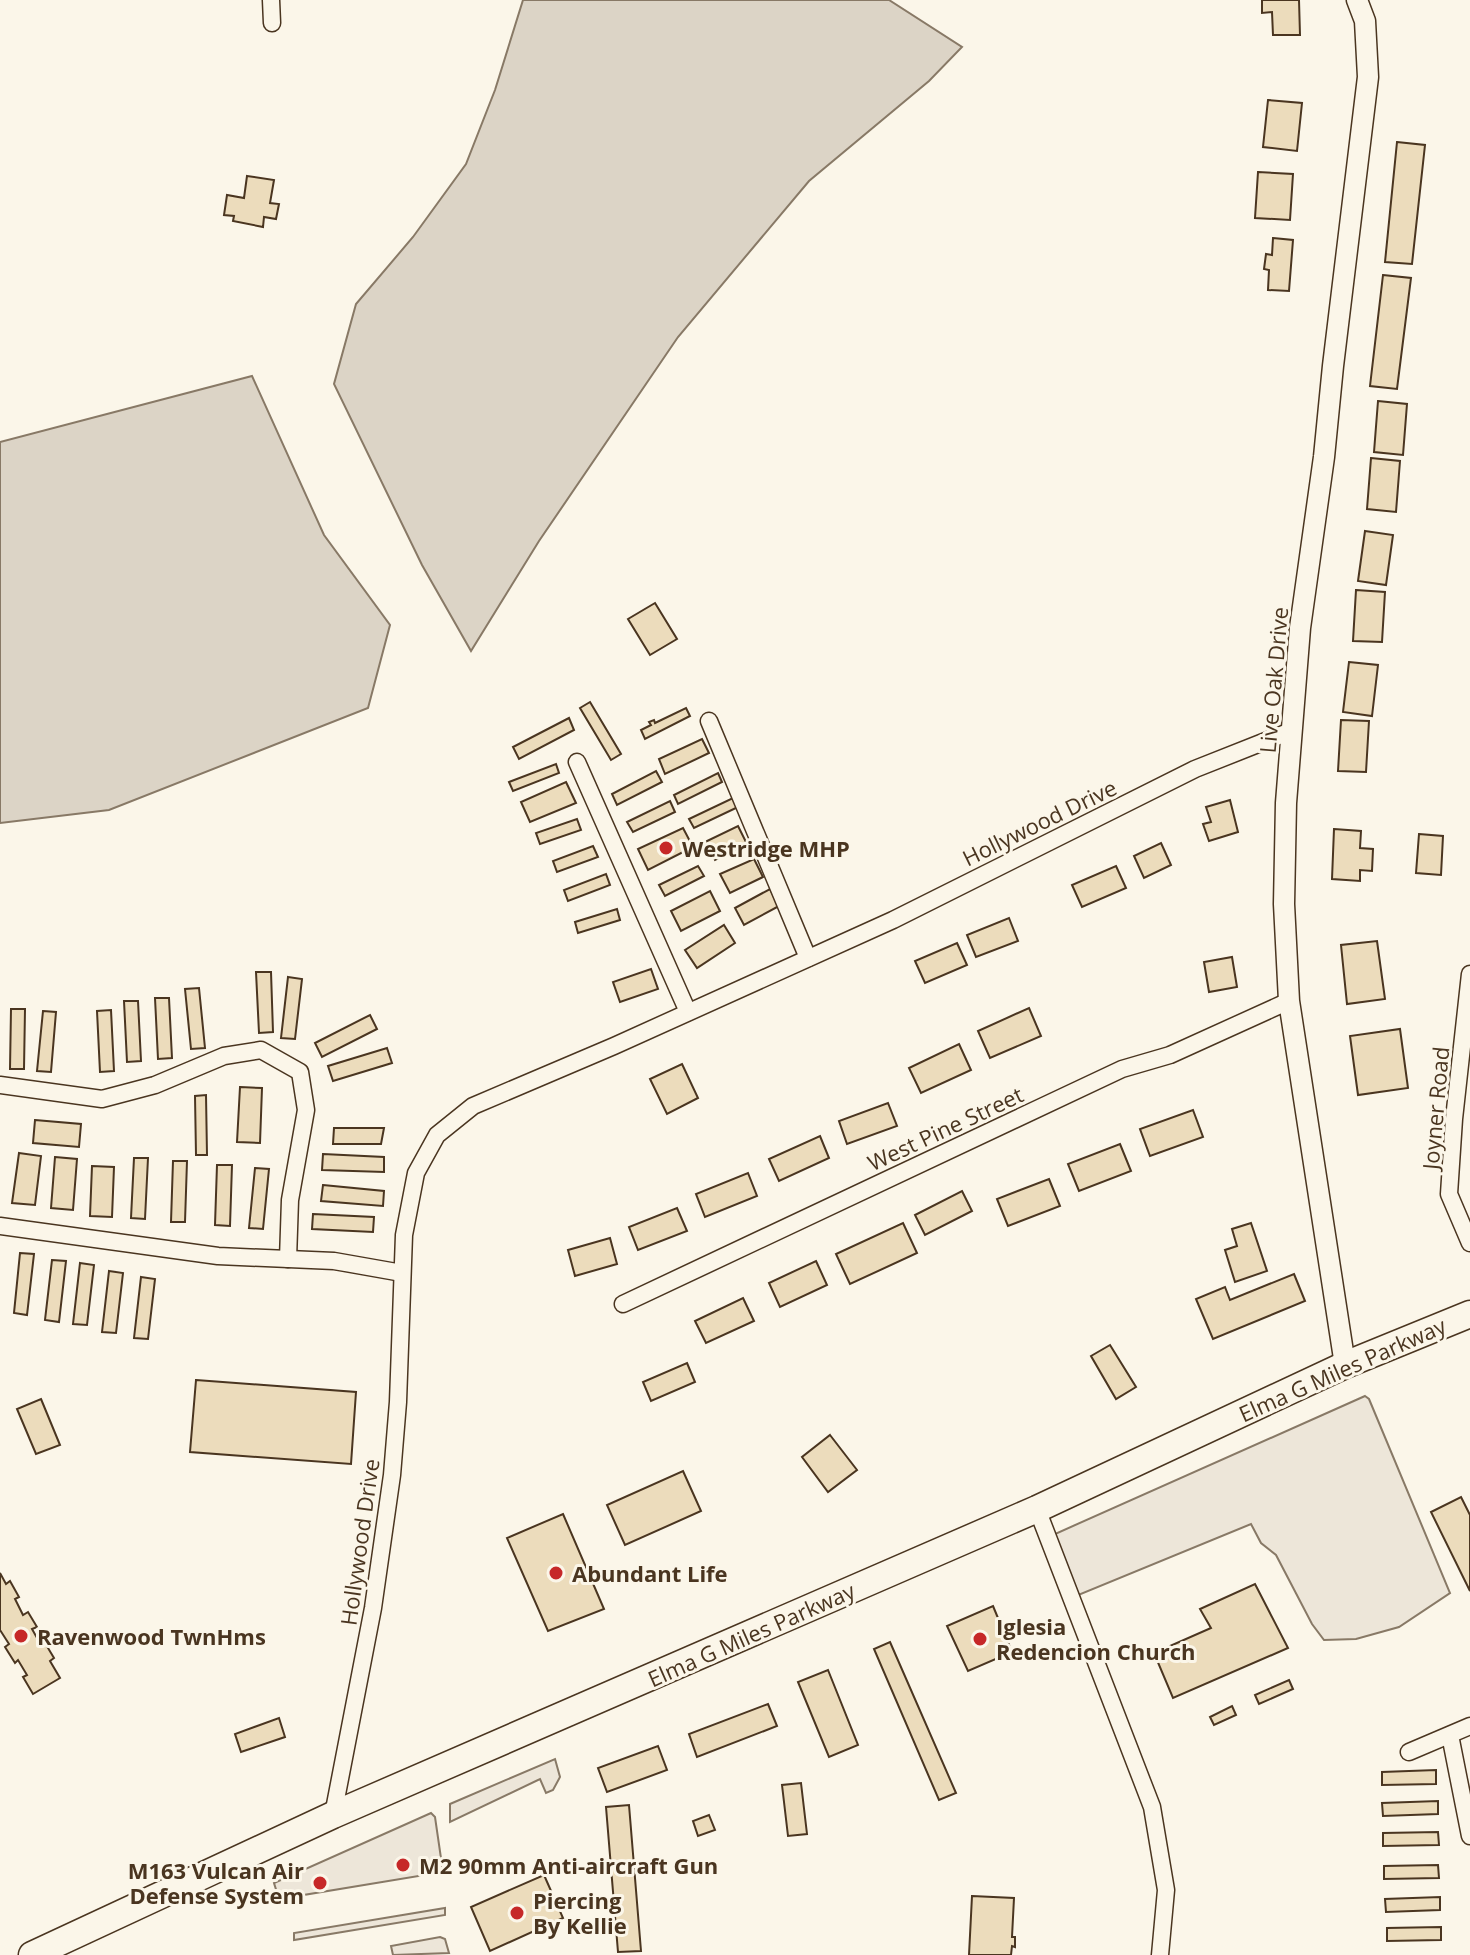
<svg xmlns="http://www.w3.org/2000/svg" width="1470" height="1955" viewBox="0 0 1470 1955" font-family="'Open Sans',sans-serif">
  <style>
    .green { fill: #ede6d9; stroke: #887966; stroke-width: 2 }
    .water { fill: #dcd4c6; stroke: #887966; stroke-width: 2 }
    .building { fill: #ecdcbc; stroke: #4a3520; stroke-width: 2 }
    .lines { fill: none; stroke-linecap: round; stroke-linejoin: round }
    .minor-casing { stroke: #4a3520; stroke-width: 19 }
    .tertiary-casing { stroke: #4a3520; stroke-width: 23 }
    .primary-casing { stroke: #4a3520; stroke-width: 29 }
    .minor { stroke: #fbf6e9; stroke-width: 16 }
    .tertiary { stroke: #fbf6e9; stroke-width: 20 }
    .primary { stroke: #fbf6e9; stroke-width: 26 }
    .poi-dot { fill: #c62828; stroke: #fbf6e9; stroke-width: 3 }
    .labels { text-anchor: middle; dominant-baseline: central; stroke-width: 6; stroke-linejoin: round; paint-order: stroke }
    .street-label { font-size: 22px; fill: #4a3520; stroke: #fbf6e9 }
    .poi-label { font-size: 22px; font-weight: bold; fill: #4a3520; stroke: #fbf6e9; text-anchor: start }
  </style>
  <rect width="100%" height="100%" fill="#fbf6e9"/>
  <g class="green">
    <polygon points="1365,1396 1369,1399 1450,1593 1399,1627 1356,1639 1324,1640 1312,1624 1276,1555 1261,1543 1251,1524 1076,1596 1055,1534"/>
    <polygon points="555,1759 560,1777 553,1790 546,1793 540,1779 450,1822 450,1804"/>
    <polygon points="431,1813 435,1817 443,1872 279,1899 274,1883"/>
    <polygon points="445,1908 445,1915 294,1940 294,1933"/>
    <polygon points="440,1937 445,1939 449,1953 393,1955 391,1946"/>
  </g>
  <g class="water">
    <polygon points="523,0 889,0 962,47 929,81 809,181 678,337 539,541 471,651 422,565 334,384 356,304 413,237 466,164 495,90"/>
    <polygon points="252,376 324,535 390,625 368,708 109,810 0,823 0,442"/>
  </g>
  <g class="building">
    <polygon points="1262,0 1299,0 1300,35 1273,35 1272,12 1262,13"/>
    <polygon points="1268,100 1302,103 1297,151 1263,147"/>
    <polygon points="1397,142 1425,145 1412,264 1385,262"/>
    <polygon points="1258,172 1293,174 1290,220 1255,218"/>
    <polygon points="247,176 274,180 270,203 279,204 276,219 264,217 263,227 233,221 234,216 224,215 227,195 244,198"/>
    <polygon points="1273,238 1293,240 1289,291 1268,290 1269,270 1264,269 1266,254 1272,255"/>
    <polygon points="1383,275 1411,278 1397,389 1370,386"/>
    <polygon points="1378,401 1407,404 1403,455 1374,452"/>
    <polygon points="1371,458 1400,461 1396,512 1367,509"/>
    <polygon points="1365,531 1393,535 1386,585 1358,581"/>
    <polygon points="1356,590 1385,592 1382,642 1353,641"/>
    <polygon points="655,603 677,639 650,655 628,619"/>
    <polygon points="1349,662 1378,665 1372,716 1343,712"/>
    <polygon points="590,702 621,754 611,760 580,708"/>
    <polygon points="686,708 690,716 645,739 641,730 651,725 649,722 654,720 655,723"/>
    <polygon points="569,718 574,730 519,759 513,747"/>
    <polygon points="1341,720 1369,721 1366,772 1338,771"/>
    <polygon points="702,739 709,753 665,774 659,759"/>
    <polygon points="556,764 559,773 513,791 509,782"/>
    <polygon points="656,771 662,782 617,805 612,794"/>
    <polygon points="718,773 722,782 678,804 674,795"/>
    <polygon points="566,782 576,803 530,822 521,802"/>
    <polygon points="733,798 738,807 694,828 689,819"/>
    <polygon points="1230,800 1238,832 1209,841 1203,824 1211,822 1206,807"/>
    <polygon points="670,801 675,812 633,832 627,822"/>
    <polygon points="577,819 581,830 540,844 536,833"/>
    <polygon points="738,826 747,844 715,860 705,842"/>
    <polygon points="683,828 693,847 648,870 638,849"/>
    <polygon points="1334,829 1361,831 1360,848 1373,849 1372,871 1360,870 1360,881 1332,879"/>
    <polygon points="1419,834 1443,836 1441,875 1416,873"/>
    <polygon points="1161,843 1171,865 1144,878 1134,856"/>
    <polygon points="593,846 598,857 557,872 553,861"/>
    <polygon points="754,859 763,877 730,893 720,874"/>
    <polygon points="698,866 704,876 665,896 659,885"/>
    <polygon points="1116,866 1126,888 1082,907 1072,885"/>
    <polygon points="606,874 610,885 568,901 564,890"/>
    <polygon points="770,889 779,906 744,925 735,908"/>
    <polygon points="710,891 720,911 681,931 671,911"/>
    <polygon points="617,909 620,920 578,933 575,922"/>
    <polygon points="1009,918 1018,941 976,957 967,935"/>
    <polygon points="724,925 735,943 697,968 685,950"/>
    <polygon points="1377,941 1385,999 1347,1004 1341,945"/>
    <polygon points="957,943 967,965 925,983 915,961"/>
    <polygon points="1232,957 1237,987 1209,992 1204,962"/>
    <polygon points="651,969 658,989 620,1002 613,982"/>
    <polygon points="256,972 271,972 273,1032 259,1033"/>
    <polygon points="288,977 302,979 295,1039 281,1038"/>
    <polygon points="199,988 205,1048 191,1049 185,989"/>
    <polygon points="155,998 169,998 172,1058 158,1059"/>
    <polygon points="124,1001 138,1001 141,1061 127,1062"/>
    <polygon points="1029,1008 1041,1036 990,1058 978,1031"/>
    <polygon points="11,1009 25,1009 24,1069 10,1069"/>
    <polygon points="111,1010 114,1071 100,1072 97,1011"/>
    <polygon points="43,1011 56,1012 51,1072 37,1071"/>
    <polygon points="370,1015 377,1029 322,1057 315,1043"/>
    <polygon points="1400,1029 1408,1088 1358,1095 1350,1036"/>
    <polygon points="959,1044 971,1070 921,1093 909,1068"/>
    <polygon points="387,1048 392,1063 333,1081 328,1066"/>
    <polygon points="682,1064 698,1098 667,1114 650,1079"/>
    <polygon points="240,1087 262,1088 260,1143 237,1142"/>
    <polygon points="206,1095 207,1155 196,1155 195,1096"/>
    <polygon points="888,1103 897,1126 847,1144 839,1121"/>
    <polygon points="1193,1110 1203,1137 1150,1156 1140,1129"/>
    <polygon points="35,1120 81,1124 79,1147 33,1143"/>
    <polygon points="334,1128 384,1128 381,1144 333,1144"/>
    <polygon points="820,1136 829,1158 779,1181 769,1159"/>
    <polygon points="1120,1144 1131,1171 1079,1191 1068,1164"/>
    <polygon points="19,1153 41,1156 35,1205 12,1203"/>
    <polygon points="323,1154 384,1157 384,1172 322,1170"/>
    <polygon points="55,1157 77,1159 73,1210 51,1208"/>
    <polygon points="134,1158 148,1158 145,1219 131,1218"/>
    <polygon points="173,1161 187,1161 185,1222 171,1222"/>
    <polygon points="217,1165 232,1165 230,1226 215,1225"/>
    <polygon points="92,1166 114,1167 112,1217 90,1216"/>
    <polygon points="255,1168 269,1169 263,1229 249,1228"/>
    <polygon points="748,1173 757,1196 705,1217 696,1194"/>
    <polygon points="1049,1179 1060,1206 1008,1226 997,1199"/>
    <polygon points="323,1185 384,1191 383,1206 321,1201"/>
    <polygon points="962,1191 972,1211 925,1235 915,1215"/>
    <polygon points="677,1208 687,1231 638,1250 629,1227"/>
    <polygon points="313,1214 374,1217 373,1232 312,1229"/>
    <polygon points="903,1223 917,1253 850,1284 836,1254"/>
    <polygon points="1251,1223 1267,1271 1235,1282 1225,1250 1237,1246 1232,1229"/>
    <polygon points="610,1238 617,1264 575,1276 568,1250"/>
    <polygon points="20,1253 34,1254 27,1315 14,1313"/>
    <polygon points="52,1260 66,1261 59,1322 45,1320"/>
    <polygon points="816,1261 827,1285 780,1307 769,1283"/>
    <polygon points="80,1263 94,1265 87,1325 73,1324"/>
    <polygon points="109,1271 123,1273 116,1333 102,1332"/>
    <polygon points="1294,1274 1305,1301 1213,1339 1196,1299 1225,1287 1230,1300"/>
    <polygon points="141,1277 155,1279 148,1339 134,1338"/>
    <polygon points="743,1298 754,1321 706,1343 695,1321"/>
    <polygon points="1110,1345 1136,1387 1116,1399 1091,1356"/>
    <polygon points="687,1363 695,1382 651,1401 643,1382"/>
    <polygon points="196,1380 356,1392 351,1464 190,1452"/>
    <polygon points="41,1399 60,1445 36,1454 17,1409"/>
    <polygon points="830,1435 857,1470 828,1492 802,1457"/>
    <polygon points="683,1471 701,1511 625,1545 607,1505"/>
    <polygon points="1461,1497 1470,1515 1470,1591 1431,1512"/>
    <polygon points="563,1514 604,1609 548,1631 507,1538"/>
    <polygon points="0,1573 6,1584 10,1581 19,1597 15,1599 23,1615 28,1612 37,1627 32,1629 41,1645 45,1643 54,1658 50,1661 60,1678 33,1694 23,1677 27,1675 18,1660 15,1663 5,1647 9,1644 0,1630"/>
    <polygon points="1255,1584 1288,1648 1173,1698 1154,1653 1211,1628 1200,1609"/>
    <polygon points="993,1606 1012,1652 968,1671 947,1626"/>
    <polygon points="890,1642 956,1793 939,1800 874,1649"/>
    <polygon points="828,1670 858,1745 829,1757 798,1682"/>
    <polygon points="1289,1680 1293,1689 1259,1704 1255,1695"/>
    <polygon points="768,1704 777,1726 697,1757 689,1734"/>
    <polygon points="1232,1706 1236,1715 1214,1725 1210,1717"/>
    <polygon points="279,1718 285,1737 241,1752 235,1734"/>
    <polygon points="658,1746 667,1770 607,1792 598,1768"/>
    <polygon points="1436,1770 1436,1784 1382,1785 1382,1772"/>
    <polygon points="801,1783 807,1834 788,1836 782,1785"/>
    <polygon points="1438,1801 1438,1814 1383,1816 1382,1803"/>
    <polygon points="629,1805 641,1951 618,1952 606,1807"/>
    <polygon points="709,1815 715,1830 698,1836 693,1821"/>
    <polygon points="1438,1832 1439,1845 1383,1846 1383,1833"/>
    <polygon points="1438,1865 1439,1878 1384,1879 1384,1866"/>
    <polygon points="544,1875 563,1918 490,1951 471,1907"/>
    <polygon points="972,1896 1014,1898 1012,1937 1015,1937 1015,1947 1012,1946 1011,1955 969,1955"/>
    <polygon points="1440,1897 1440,1910 1386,1912 1385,1899"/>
    <polygon points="1441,1927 1441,1940 1387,1941 1387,1928"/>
  </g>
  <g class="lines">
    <g class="minor-casing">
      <g id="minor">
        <polyline points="271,0 272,23"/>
        <polyline points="709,721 808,958"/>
        <polyline points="577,762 688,1012"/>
        <polyline points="1470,974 1454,1119 1449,1194 1470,1243"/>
        <polyline points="0,1085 102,1099 155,1085 224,1056 261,1050 300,1072 306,1110 290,1200 288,1259"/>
        <polyline points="0,1226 218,1256 334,1261 402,1273"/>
        <polyline points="623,1304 1122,1069 1170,1055 1289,1001"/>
        <polyline points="1037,1509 1152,1807 1166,1890 1160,1955"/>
        <polyline points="1450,1735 1470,1836"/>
        <polyline points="1409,1752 1470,1726"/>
        <polyline points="333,1815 373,1608 392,1475 398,1402 404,1235 416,1173 437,1135 473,1106 614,1046 893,920 1195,769 1291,731"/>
      </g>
    </g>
    <g class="tertiary-casing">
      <polyline id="tertiary" points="1345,1365 1289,1001 1284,904 1286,803 1300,628 1324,457 1333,366 1368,77 1365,21 1357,0"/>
    </g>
    <g class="primary-casing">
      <polyline id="primary" points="32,1955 333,1815 1037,1509 1345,1365 1470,1314"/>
    </g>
    <use href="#minor" class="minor"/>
    <use href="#tertiary" class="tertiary"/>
    <use href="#primary" class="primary"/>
  </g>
  <g class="poi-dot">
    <circle cx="666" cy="848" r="8"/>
    <circle cx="556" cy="1573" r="8"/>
    <circle cx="21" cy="1636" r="8"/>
    <circle cx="980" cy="1639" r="8"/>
    <circle cx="403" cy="1865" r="8"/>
    <circle cx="320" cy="1883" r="8"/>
    <circle cx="517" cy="1913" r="8"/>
  </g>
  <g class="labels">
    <g class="street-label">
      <text transform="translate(1273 680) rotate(-85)">Live Oak Drive</text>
      <text transform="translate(1039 822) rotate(-26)">Hollywood Drive</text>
      <text transform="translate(1435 1108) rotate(-85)">Joyner Road</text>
      <text transform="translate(945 1128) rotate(-25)">West Pine Street</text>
      <text transform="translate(1342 1369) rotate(-24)">Elma G Miles Parkway</text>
      <text transform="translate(359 1542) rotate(-82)">Hollywood Drive</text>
      <text transform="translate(751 1634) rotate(-24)">Elma G Miles Parkway</text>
    </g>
    <g class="poi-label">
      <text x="682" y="848">Westridge MHP</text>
      <text x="572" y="1573">Abundant Life</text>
      <text x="996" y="1626">Iglesia<tspan x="996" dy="25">Redencion Church</tspan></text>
      <text x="37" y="1636">Ravenwood TwnHms</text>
      <text x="419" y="1865">M2 90mm Anti-aircraft Gun</text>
      <text x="304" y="1870" text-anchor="end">M163 Vulcan Air<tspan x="304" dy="25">Defense System</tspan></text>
      <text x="533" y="1900">Piercing<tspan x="533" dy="25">By Kellie</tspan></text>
    </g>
  </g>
</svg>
